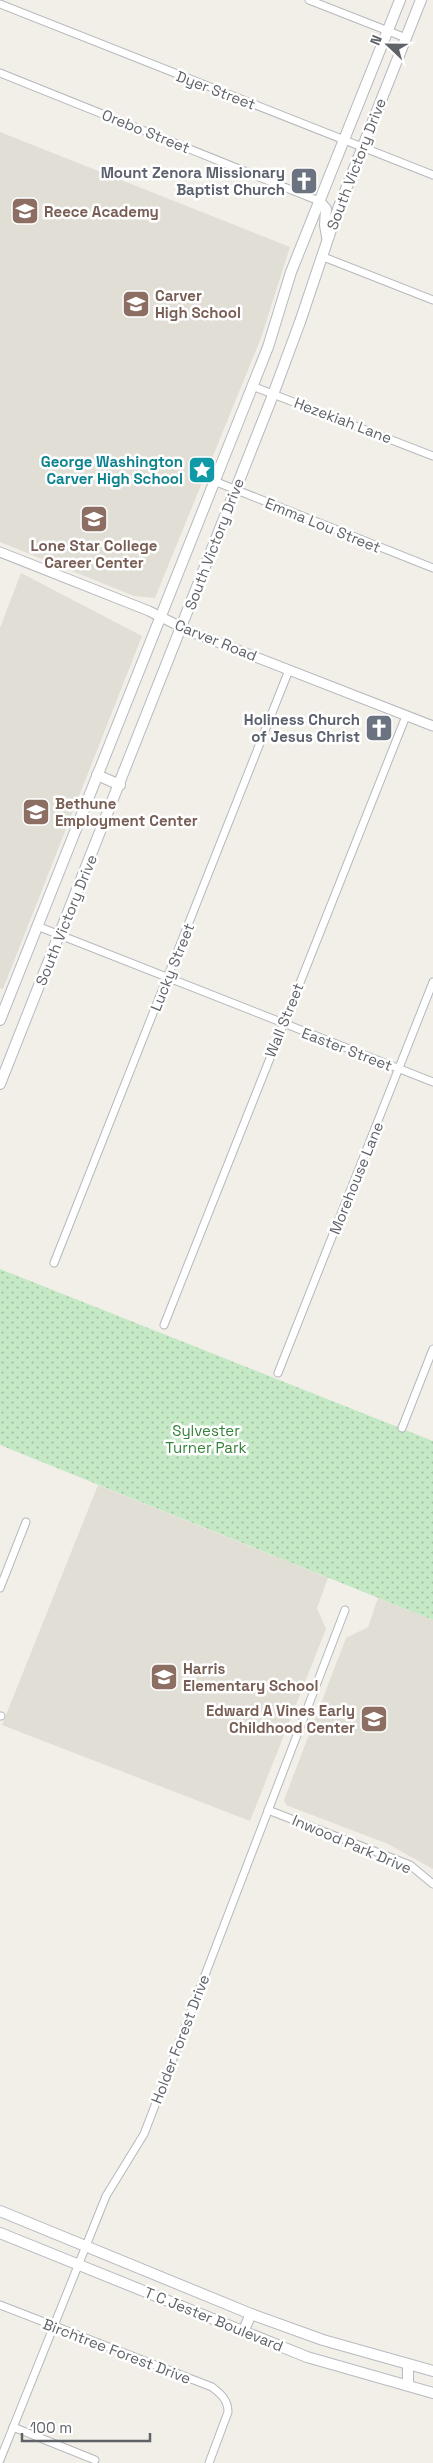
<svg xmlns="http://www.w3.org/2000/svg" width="433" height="2463" viewBox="0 0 433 2463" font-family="'Space Grotesk',sans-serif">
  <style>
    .education { fill: #e1ded6 }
    .park { fill: url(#park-dots) }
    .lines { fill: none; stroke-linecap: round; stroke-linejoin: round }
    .minor-casing { stroke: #b5b8bc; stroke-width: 9 }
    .tertiary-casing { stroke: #b5b8bc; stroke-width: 11 }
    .secondary-casing { stroke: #b6babf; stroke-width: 12 }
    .minor { stroke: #fff; stroke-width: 7 }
    .tertiary { stroke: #fff; stroke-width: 9 }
    .secondary { stroke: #fff; stroke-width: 10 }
    .labels { text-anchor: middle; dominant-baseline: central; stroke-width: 5; stroke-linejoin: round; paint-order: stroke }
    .street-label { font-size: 15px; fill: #5f6368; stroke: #fff }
    .worship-label { font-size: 15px; font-weight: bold; fill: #5b616d; stroke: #fff; text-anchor: end }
    .education-label { font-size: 15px; font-weight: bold; fill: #785e54; stroke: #fff; text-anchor: start }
    .culture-label { font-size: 15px; font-weight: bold; fill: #0d838f; stroke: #fff; text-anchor: end }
    .park-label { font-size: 15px; fill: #348238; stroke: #fff }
  </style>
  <defs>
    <pattern id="park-dots" width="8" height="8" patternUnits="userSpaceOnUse" patternTransform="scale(1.25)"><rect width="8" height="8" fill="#c5e8c5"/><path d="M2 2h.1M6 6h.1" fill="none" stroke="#a3c0a4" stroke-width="1.8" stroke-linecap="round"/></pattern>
  </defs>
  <rect width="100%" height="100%" fill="#f1efe8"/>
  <g class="education">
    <polygon points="0,132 290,247 261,338 155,598 134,596 0,542"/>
    <polygon points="21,573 142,636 3,989 0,988 0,628"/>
    <polygon points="98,1485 328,1578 317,1608 326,1629 250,1821 2,1725"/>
    <polygon points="378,1598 433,1620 433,1869 388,1844 286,1805 284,1800 346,1638 368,1627"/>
  </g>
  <polygon class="park" points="0,1269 433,1441 433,1620 0,1445"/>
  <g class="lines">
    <g class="minor-casing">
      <g id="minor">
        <polyline points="309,0 406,38"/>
        <polyline points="0,4 433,175"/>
        <polyline points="0,73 319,201"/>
        <polyline points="321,256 433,300"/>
        <polyline points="252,386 433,456"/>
        <polyline points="214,481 433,568"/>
        <polyline points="37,926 433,1082"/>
        <polyline points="54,1263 289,670"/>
        <polyline points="164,1325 406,716"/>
        <polyline points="278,1373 433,982"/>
        <polyline points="402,1428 433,1349"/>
        <polyline points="0,1588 26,1522"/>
        <polyline points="0,1716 1,1716"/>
        <polyline points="268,1810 410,1865 433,1884"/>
        <path d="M0 2305 212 2387C221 2394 228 2400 228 2412L209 2463"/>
        <polyline points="13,2427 95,2460"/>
        <polyline points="0,2460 106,2196 144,2134 345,1610"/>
      </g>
    </g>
    <g class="tertiary-casing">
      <polyline id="tertiary" points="0,552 149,611 189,631 433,726"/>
    </g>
    <g class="secondary-casing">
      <g id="secondary">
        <polyline points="319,201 326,209 325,225 327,237"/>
        <polyline points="97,775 120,785"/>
        <polyline points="0,1020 268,347 291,272 400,0"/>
        <polyline points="0,1084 271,400 300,322 338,209 421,0"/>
        <polyline points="0,2211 251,2314 323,2340 433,2371"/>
        <polyline points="0,2233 307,2357 433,2393"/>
        <polyline points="243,2332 251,2314"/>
        <polyline points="408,2385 408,2364"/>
      </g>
    </g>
    <use href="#minor" class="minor"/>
    <use href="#tertiary" class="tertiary"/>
    <use href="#secondary" class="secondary"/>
  </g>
  <defs>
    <g id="church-square" transform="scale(1.4375)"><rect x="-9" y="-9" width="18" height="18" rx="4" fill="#6b7280" stroke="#fff"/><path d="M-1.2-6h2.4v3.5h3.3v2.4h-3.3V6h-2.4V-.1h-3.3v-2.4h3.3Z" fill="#fff"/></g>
    <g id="school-square" transform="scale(1.4375)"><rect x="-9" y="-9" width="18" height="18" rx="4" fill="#8d6e63" stroke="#fff"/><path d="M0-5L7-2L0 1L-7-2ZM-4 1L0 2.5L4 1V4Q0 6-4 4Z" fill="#fff"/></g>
    <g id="sight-square" transform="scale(1.4375)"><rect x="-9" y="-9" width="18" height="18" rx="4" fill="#0f9aa8" stroke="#fff"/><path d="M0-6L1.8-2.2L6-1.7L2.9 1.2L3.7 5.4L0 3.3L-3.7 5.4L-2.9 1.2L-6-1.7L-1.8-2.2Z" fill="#fff"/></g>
  </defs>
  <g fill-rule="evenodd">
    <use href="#church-square" x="304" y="181"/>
    <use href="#school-square" x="25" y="211"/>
    <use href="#school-square" x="136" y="304"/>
    <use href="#sight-square" x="202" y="470"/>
    <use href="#school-square" x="94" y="519"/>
    <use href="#church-square" x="379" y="728"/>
    <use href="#school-square" x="36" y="812"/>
    <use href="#school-square" x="164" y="1677"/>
    <use href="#school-square" x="374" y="1719"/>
  </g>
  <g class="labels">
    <g class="street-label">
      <text transform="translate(216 90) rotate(21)">Dyer Street</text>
      <text transform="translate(146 131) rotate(22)">Orebo Street</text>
      <text transform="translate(356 164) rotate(-69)">South Victory Drive</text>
      <text transform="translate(343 420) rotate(21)">Hezekiah Lane</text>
      <text transform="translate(323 525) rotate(22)">Emma Lou Street</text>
      <text transform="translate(214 544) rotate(-69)">South Victory Drive</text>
      <text transform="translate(216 640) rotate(22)">Carver Road</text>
      <text transform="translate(66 920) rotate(-68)">South Victory Drive</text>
      <text transform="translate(172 967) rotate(-68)">Lucky Street</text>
      <text transform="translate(284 1020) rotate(-68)">Wall Street</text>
      <text transform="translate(347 1049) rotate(21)">Easter Street</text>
      <text transform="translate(356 1178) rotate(-68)">Morehouse Lane</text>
      <text transform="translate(352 1844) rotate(23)">Inwood Park Drive</text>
      <text transform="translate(180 2039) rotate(-69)">Holder Forest Drive</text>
      <text transform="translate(214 2319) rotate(22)">T C Jester Boulevard</text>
      <text transform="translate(117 2351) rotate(21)">Birchtree Forest Drive</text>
    </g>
    <g class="worship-label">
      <text x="285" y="172">Mount Zenora Missionary<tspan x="285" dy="17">Baptist Church</tspan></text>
      <text x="360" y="719">Holiness Church<tspan x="360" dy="17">of Jesus Christ</tspan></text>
    </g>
    <g class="education-label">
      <text x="44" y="211">Reece Academy</text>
      <text x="155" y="295">Carver<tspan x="155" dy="17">High School</tspan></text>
      <text x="94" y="545" text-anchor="middle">Lone Star College<tspan x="94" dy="17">Career Center</tspan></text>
      <text x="55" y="803">Bethune<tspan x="55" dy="17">Employment Center</tspan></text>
      <text x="183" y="1668">Harris<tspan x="183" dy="17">Elementary School</tspan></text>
      <text x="355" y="1710" text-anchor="end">Edward A Vines Early<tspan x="355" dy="17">Childhood Center</tspan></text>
    </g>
    <g class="culture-label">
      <text x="183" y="461">George Washington<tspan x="183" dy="17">Carver High School</tspan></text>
    </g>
    <g class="park-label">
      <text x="206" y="1430">Sylvester<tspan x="206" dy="17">Turner Park</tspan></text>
    </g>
  </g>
  <g transform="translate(388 45) rotate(292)" stroke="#ffffff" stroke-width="4" paint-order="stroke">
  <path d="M0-4L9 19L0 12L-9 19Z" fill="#5f6368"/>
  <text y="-8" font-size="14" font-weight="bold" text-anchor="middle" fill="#5f6368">N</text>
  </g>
  <path d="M22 2433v8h128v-8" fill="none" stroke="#5f6368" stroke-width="2.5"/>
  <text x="30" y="2433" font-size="15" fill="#5f6368" stroke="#ffffff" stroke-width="4" paint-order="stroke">100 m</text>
</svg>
